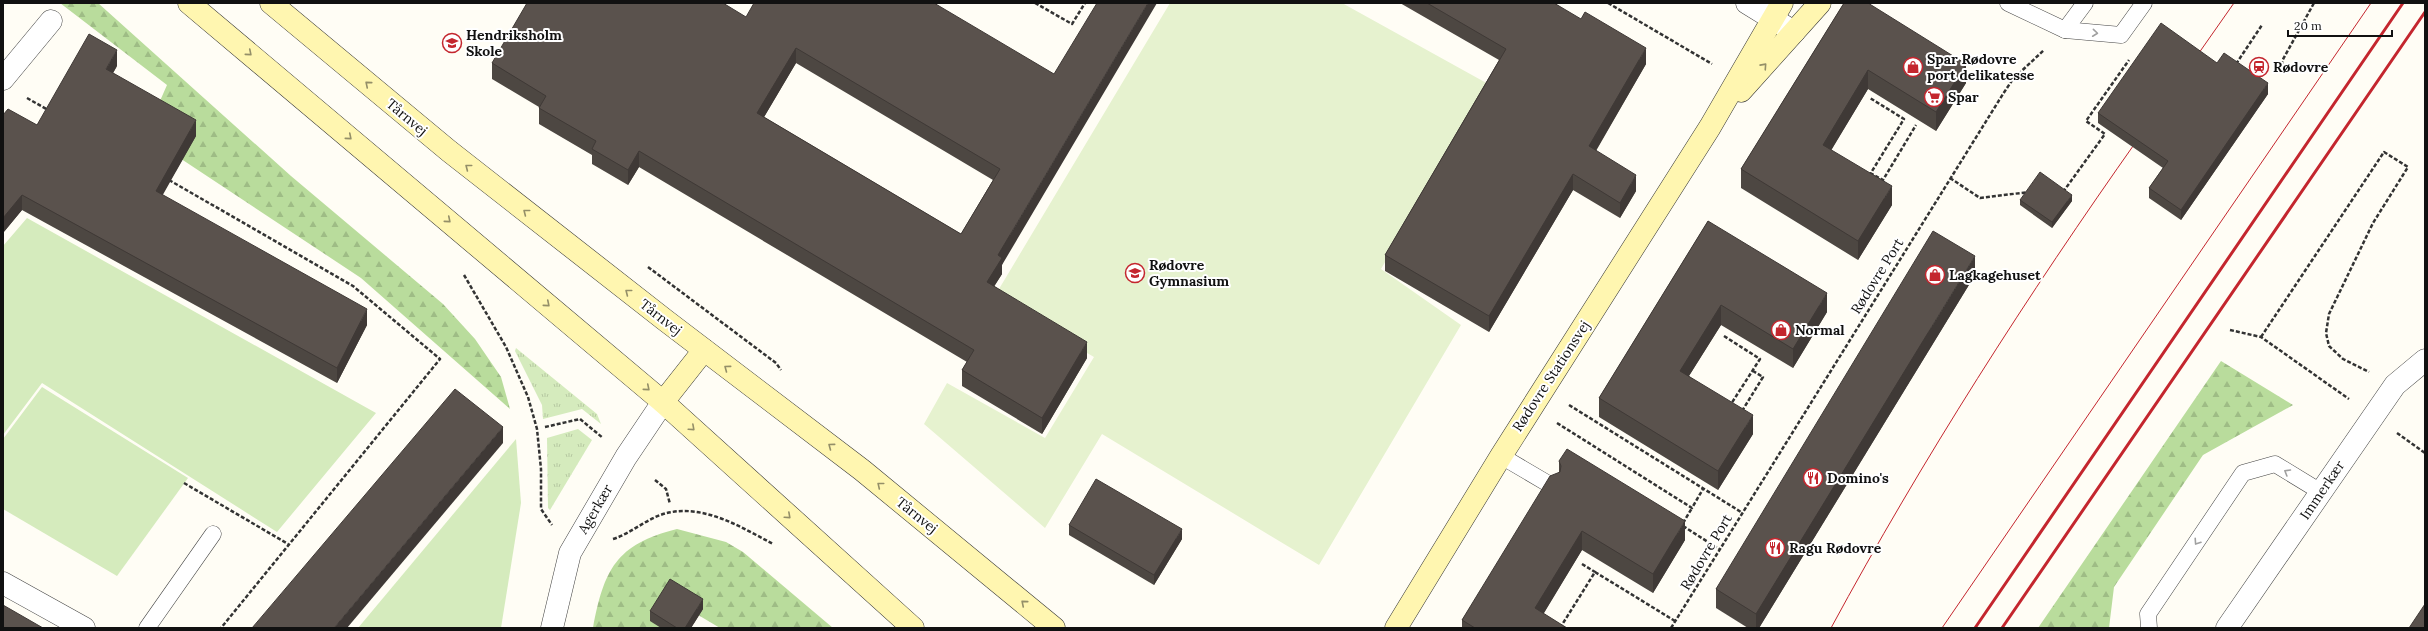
<svg xmlns="http://www.w3.org/2000/svg" width="2428" height="631" viewBox="0 0 2428 631" font-family="Lora,serif">
  <style>
    .grass { fill: url(#grass-tufts) }
    .forest { fill: url(#forest-firs) }
    .park { fill: #d5ebbd }
    .pitch { fill: #e6f2cf }
    .lines { fill: none; stroke-linecap: round; stroke-linejoin: round }
    .lane-casing { stroke: #444; stroke-width: 17 }
    .street-casing { stroke: #444; stroke-width: 23 }
    .secondary-casing { stroke: #333; stroke-width: 23 }
    .path { stroke: #333; stroke-width: 2.5; stroke-dasharray: 4 2; stroke-linecap: butt }
    .lane { stroke: #fff; stroke-width: 16 }
    .street { stroke: #fff; stroke-width: 22 }
    .secondary { stroke: #fff6b0; stroke-width: 22 }
    .tram { stroke: #c4262e; stroke-width: 1 }
    .rail { stroke: #c4262e; stroke-width: 3 }
    .wall { fill: #4d4742; fill-rule: evenodd }
    .shaded-wall { fill: #3f3936 }
    .building { fill: #5a524d; stroke: #3f3936; fill-rule: evenodd }
    .oneway { stroke: #a0a0a0 }
    .oneway2 { stroke: #948f68 }
    .labels { text-anchor: middle; dominant-baseline: central; stroke-width: 4; stroke-linejoin: round; paint-order: stroke }
    .poi-label { font-size: 14px; font-weight: bold; fill: #111; stroke: #fff; text-anchor: start }
    .street-label { font-size: 14px; fill: #111; stroke: #fff }
  </style>
  <defs>
    <pattern id="grass-tufts" width="24" height="20" patternUnits="userSpaceOnUse"><rect width="24" height="20" fill="#d5ebbd"/><path d="M3 7l-1-3M5 7V3M7 7l1-3M15 17l-1-3M17 17v-4M19 17l1-3" fill="none" stroke="#b6c8a1"/></pattern>
    <pattern id="forest-firs" width="22" height="20" patternUnits="userSpaceOnUse"><rect width="22" height="20" fill="#b9dc9c"/><path d="M5 1l3.5 6h-7zM16 11l3.5 6h-7z" fill="#9ebc85"/></pattern>
  </defs>
  <rect width="100%" height="100%" fill="#fffdf5"/>
  <g class="grass">
    <polygon points="516,348 597,414 601,424 582,409 543,419 542,405 515,351"/>
    <polygon points="578,429 592,440 550,510 548,508 547,438"/>
  </g>
  <g class="forest">
    <polygon points="60,3 98,3 291,176 443,304 475,339 501,377 510,409 361,278 145,135 167,85"/>
    <polygon points="2221,361 2293,405 2203,455 2114,587 2109,628 2038,628"/>
    <path d="M677 529 726 542 743 552 833 628H720L683 606 669 628H593C604 570 616 544 677 529Z"/>
  </g>
  <g class="park">
    <polygon points="27,218 376,413 277,532 42,383 3,435 3,246"/>
    <polygon points="42,387 188,478 117,576 3,509 3,439"/>
    <polygon points="516,439 521,503 501,628 358,628"/>
  </g>
  <polygon class="pitch" points="1170,3 1342,3 1490,85 1381,269 1461,325 1319,565 1102,434 1045,528 924,424 947,383 1045,438 1094,357 993,299"/>
  <g class="lines">
    <g class="lane-casing">
      <g id="lane">
        <polyline points="2008,3 2065,30 2121,35 2144,3"/>
        <polyline points="2065,30 2085,3"/>
        <polyline points="1501,456 1552,486"/>
        <polyline points="147,628 213,534"/>
        <polyline points="2149,628 2148,614 2243,473 2275,464 2321,492"/>
      </g>
    </g>
    <g class="street-casing">
      <g id="street">
        <polyline points="1747,3 1794,32"/>
        <polyline points="3,79 51,21"/>
        <polyline points="3,583 84,628"/>
        <polyline points="552,628 570,553 626,457 663,402"/>
        <polyline points="2227,628 2395,385 2425,360"/>
      </g>
    </g>
    <g class="secondary-casing">
      <g id="secondary">
        <polyline points="189,3 663,402 913,628"/>
        <polyline points="271,3 449,151 665,320 862,470 1054,628"/>
        <polyline points="1741,91 1820,3"/>
        <polyline points="663,402 704,350"/>
        <polyline points="1396,628 1501,456 1710,127 1782,3"/>
      </g>
    </g>
    <g class="path">
      <polyline points="1035,3 1072,24 1085,3"/>
      <polyline points="1608,3 1712,64"/>
      <polyline points="2236,64 2262,25"/>
      <polyline points="2283,71 2282,61 2314,3"/>
      <polyline points="27,98 48,110"/>
      <polyline points="1870,173 1883,180 1916,125"/>
      <polyline points="1869,176 1904,119 1870,98"/>
      <polyline points="1950,178 1980,198 2029,192"/>
      <polyline points="169,180 353,286 440,359 221,628"/>
      <polyline points="2063,192 2105,134 2086,121 2129,60"/>
      <polyline points="648,267 776,363 781,370"/>
      <polyline points="464,275 506,347 528,397 537,429 541,469 541,509 552,525"/>
      <polyline points="2230,330 2261,337 2349,399"/>
      <polyline points="1724,336 1760,359 1731,404"/>
      <polyline points="2261,337 2384,152 2408,167 2373,223 2329,314 2326,333 2329,346 2343,359 2369,372"/>
      <polyline points="1569,405 1741,512"/>
      <polyline points="1742,411 1763,377 1753,371"/>
      <polyline points="1557,423 1692,508 1703,489"/>
      <polyline points="545,427 580,419 603,438"/>
      <polyline points="2397,433 2425,453"/>
      <polyline points="655,480 666,489 670,504"/>
      <polyline points="184,483 288,544"/>
      <polyline points="1683,523 1692,508"/>
      <polyline points="1683,526 1719,549"/>
      <path d="M613 539C633 533 650 515 672 512 707 506 743 528 773 544"/>
      <polyline points="1582,564 1595,572"/>
      <polyline points="1560,628 1595,572 1675,621"/>
      <polyline points="1671,628 2003,94 2013,79 2044,50"/>
    </g>
    <use href="#lane" class="lane"/>
    <use href="#street" class="street"/>
    <use href="#secondary" class="secondary"/>
    <g class="tram">
      <polyline points="2194,60 2234,3"/>
      <path d="M1831 628C1923 458 2027 296 2138 139"/>
      <polyline points="1942,628 2371,3"/>
    </g>
    <g class="rail">
      <polyline points="1975,628 2403,3"/>
      <polyline points="2002,628 2425,12"/>
    </g>
  </g>
  <g class="wall">
    <polygon points="1400,3 1554,3 1646,64 1596,151 1636,191 1620,218 1573,190 1489,332 1385,271 1385,255 1499,60"/>
    <polygon points="1844,3 1966,83 1936,131 1868,89 1831,150 1892,205 1858,260 1741,188 1741,169"/>
    <path d="M746 17 1054 74 1002 265V274L994 286 1087 358 1042 434 962 386V370L967 362 639 167 628 185 592 164V155L539 124V107L492 79V63ZM796 63 993 180 961 234 764 117Z"/>
    <polygon points="2217,63 2268,94 2181,220 2149,198 2149,188 2163,168 2098,123 2098,113"/>
    <polygon points="117,66 113,73 196,136 162,195 367,325 337,383 22,210 3,233 3,115 37,125"/>
    <polygon points="2020,200 2072,201 2052,228 2020,205"/>
    <polygon points="1708,221 1827,312 1793,368 1721,325 1689,376 1753,434 1718,490 1599,417 1599,398"/>
    <polygon points="1975,275 1759,628 1748,628 1716,608 1716,589"/>
    <polygon points="1559,461 1685,540 1653,593 1582,550 1543,614 1567,628 1462,628 1462,620 1559,472"/>
    <polygon points="1069,525 1182,539 1154,585 1069,535"/>
    <polygon points="703,609 691,628 661,628 650,621 650,611"/>
  </g>
  <g class="shaded-wall">
    <polygon points="1148,3 1157,3 1002,265 1002,274 987,298 987,282 998,255"/>
    <polygon points="796,48 796,63 757,129 757,113"/>
    <polygon points="1646,48 1646,64 1589,162 1589,146"/>
    <polygon points="117,50 117,66 106,85 106,69"/>
    <polygon points="1966,64 1966,83 1936,131 1936,112"/>
    <polygon points="1868,70 1868,89 1823,164 1823,145"/>
    <polygon points="2268,83 2268,94 2181,220 2181,210"/>
    <polygon points="196,120 196,136 156,207 156,191"/>
    <polygon points="639,151 639,167 628,185 628,170"/>
    <polygon points="1573,174 1573,190 1489,332 1489,316"/>
    <polygon points="1636,175 1636,191 1620,218 1620,203"/>
    <polygon points="1892,186 1892,205 1858,260 1858,241"/>
    <polygon points="22,195 22,210 3,233 3,218"/>
    <polygon points="2072,195 2072,201 2052,228 2052,222"/>
    <polygon points="1975,256 1975,275 1759,628 1756,628 1756,614"/>
    <polygon points="1827,293 1827,312 1793,368 1793,349"/>
    <polygon points="1721,305 1721,325 1680,390 1680,371"/>
    <polygon points="367,309 367,325 337,383 337,368"/>
    <polygon points="1087,342 1087,358 1042,434 1042,418"/>
    <polygon points="1753,415 1753,434 1718,490 1718,471"/>
    <polygon points="503,427 503,443 347,628 334,628"/>
    <polygon points="1685,521 1685,540 1653,593 1653,574"/>
    <polygon points="1182,529 1182,539 1154,585 1154,575"/>
    <polygon points="1582,531 1582,550 1535,628 1535,608"/>
    <polygon points="703,599 703,609 691,628 685,628"/>
  </g>
  <g class="building">
    <path d="M527 3H723L746 17 754 3H934L1054 74 1097 3H1148L998 255 1002 258 987 282 1087 342 1042 418 962 370 974 350 639 151 628 170 592 149 596 141 539 108 546 96 492 63ZM796 48 1000 169 961 234 757 113Z"/>
    <polygon points="1427,3 1554,3 1581,19 1585,12 1646,48 1589,146 1636,175 1620,203 1573,174 1489,316 1385,255 1506,49"/>
    <polygon points="1844,3 1868,3 1966,64 1936,112 1868,70 1823,145 1892,186 1858,241 1741,169"/>
    <polygon points="2161,23 2217,63 2224,53 2268,83 2181,210 2149,188 2168,161 2098,113"/>
    <polygon points="89,34 117,50 106,69 196,120 156,191 367,309 337,368 22,195 3,218 3,115 8,109 37,125"/>
    <polygon points="2040,172 2072,195 2052,222 2020,200"/>
    <polygon points="1708,221 1827,293 1793,349 1721,305 1680,371 1753,415 1718,471 1599,398"/>
    <polygon points="1933,231 1975,256 1756,614 1716,589"/>
    <polygon points="455,389 503,427 334,628 252,628"/>
    <polygon points="1567,449 1685,521 1653,574 1582,531 1535,608 1567,628 1475,628 1462,620 1550,476 1560,472 1561,466 1559,461"/>
    <polygon points="1096,479 1182,529 1154,575 1069,525"/>
    <polygon points="670,579 703,599 685,628 677,628 650,611"/>
    <polygon points="2425,604 2425,628 2409,628"/>
    <polygon points="3,605 43,628 3,628"/>
  </g>
  <defs><path id="oneway-chevron" d="M-2-3.5L2.5 0L-2 3.5" fill="none" stroke-width="1.6" stroke-linecap="round" stroke-linejoin="round"/></defs>
  <g class="oneway">
    <use href="#oneway-chevron" transform="translate(2095 33) rotate(6)"/>
    <use href="#oneway-chevron" transform="translate(2287 472) rotate(-149)"/>
    <use href="#oneway-chevron" transform="translate(2197 542) rotate(124)"/>
  </g>
  <g class="oneway2">
    <use href="#oneway-chevron" transform="translate(249 53) rotate(40)"/>
    <use href="#oneway-chevron" transform="translate(1764 66) rotate(-48)"/>
    <use href="#oneway-chevron" transform="translate(368 84) rotate(-140)"/>
    <use href="#oneway-chevron" transform="translate(349 137) rotate(40)"/>
    <use href="#oneway-chevron" transform="translate(468 167) rotate(-142)"/>
    <use href="#oneway-chevron" transform="translate(526 212) rotate(-142)"/>
    <use href="#oneway-chevron" transform="translate(448 220) rotate(40)"/>
    <use href="#oneway-chevron" transform="translate(628 292) rotate(-142)"/>
    <use href="#oneway-chevron" transform="translate(547 304) rotate(40)"/>
    <use href="#oneway-chevron" transform="translate(727 368) rotate(-143)"/>
    <use href="#oneway-chevron" transform="translate(647 388) rotate(40)"/>
    <use href="#oneway-chevron" transform="translate(692 428) rotate(42)"/>
    <use href="#oneway-chevron" transform="translate(831 446) rotate(-143)"/>
    <use href="#oneway-chevron" transform="translate(880 485) rotate(-141)"/>
    <use href="#oneway-chevron" transform="translate(788 516) rotate(42)"/>
    <use href="#oneway-chevron" transform="translate(1024 603) rotate(-140)"/>
  </g>
  <defs>
    <g id="school-ring" transform="scale(1)"><circle r="9.5" fill="#fff" stroke="#c4262e" stroke-width="1.5"/><path d="M0-5L7-2L0 1L-7-2ZM-4 1L0 2.5L4 1V4Q0 6-4 4Z" fill="#c4262e"/></g>
    <g id="shop-ring" transform="scale(1)"><circle r="9.5" fill="#fff" stroke="#c4262e" stroke-width="1.5"/><path d="M-5-2.5h2.3a2.7 3.5 0 0 1 5.4 0H5L5.5 6h-11ZM-1.5-2.5h3a1.5 2.3 0 0 0-3 0Z" fill="#c4262e"/></g>
    <g id="station-ring" transform="scale(1)"><circle r="9.5" fill="#fff" stroke="#c4262e" stroke-width="1.5"/><path d="M-3-6H3Q5-6 5-4V2Q5 4 3 4L4.5 6H3L1.5 4h-3L-3 6H-4.5L-3 4Q-5 4-5 2V-4Q-5-6-3-6ZM-3.5-4v3h7v-3ZM-3.5 1v1.5H-2V1ZM2 1v1.5H3.5V1Z" fill="#c4262e"/></g>
    <g id="supermarket-ring" transform="scale(1)"><circle r="9.5" fill="#fff" stroke="#c4262e" stroke-width="1.5"/><path d="M-6-5.5h2.5l.6 2H6L4.5 2H-2.5L-4.4-4H-6ZM-1.5 3.2a1.3 1.3 0 1 0 .1 0ZM3 3.2a1.3 1.3 0 1 0 .1 0Z" fill="#c4262e"/></g>
    <g id="university-ring" transform="scale(1)"><circle r="9.5" fill="#fff" stroke="#c4262e" stroke-width="1.5"/><path d="M0-5L7-2L0 1L-7-2ZM-4 1L0 2.5L4 1V4Q0 6-4 4Z" fill="#c4262e"/></g>
    <g id="restaurant-ring" transform="scale(1)"><circle r="9.5" fill="#fff" stroke="#c4262e" stroke-width="1.5"/><path d="M-5-6h1v4h1v-4h1v4h1v-4h1v5L-1.5 .5V6h-2V.5L-5-1ZM5-6V6H3V1.5H1.5Q1.5-4 5-6Z" fill="#c4262e"/></g>
  </defs>
  <g fill-rule="evenodd">
    <use href="#school-ring" x="452" y="43"/>
    <use href="#shop-ring" x="1913" y="67"/>
    <use href="#station-ring" x="2259" y="67"/>
    <use href="#supermarket-ring" x="1934" y="97"/>
    <use href="#university-ring" x="1135" y="273"/>
    <use href="#shop-ring" x="1935" y="275"/>
    <use href="#shop-ring" x="1781" y="330"/>
    <use href="#restaurant-ring" x="1813" y="478"/>
    <use href="#restaurant-ring" x="1775" y="548"/>
  </g>
  <g class="labels">
    <g class="poi-label">
      <text x="466" y="35">Hendriksholm<tspan x="466" dy="16">Skole</tspan></text>
      <text x="1927" y="59">Spar Rødovre<tspan x="1927" dy="16">port delikatesse</tspan></text>
      <text x="2273" y="67">Rødovre</text>
      <text x="1948" y="97">Spar</text>
      <text x="1149" y="265">Rødovre<tspan x="1149" dy="16">Gymnasium</tspan></text>
      <text x="1949" y="275">Lagkagehuset</text>
      <text x="1795" y="330">Normal</text>
      <text x="1827" y="478">Domino's</text>
      <text x="1789" y="548">Ragu Rødovre</text>
    </g>
    <g class="street-label">
      <text transform="translate(407 117) rotate(40)">Tårnvej</text>
      <text transform="translate(1877 276) rotate(-58)">Rødovre Port</text>
      <text transform="translate(661 317) rotate(38)">Tårnvej</text>
      <text transform="translate(1551 376) rotate(-57)">Rødovre Stationsvej</text>
      <text transform="translate(2322 490) rotate(-56)">Immerkær</text>
      <text transform="translate(595 509) rotate(-60)">Agerkær</text>
      <text transform="translate(917 515) rotate(39)">Tårnvej</text>
      <text transform="translate(1706 552) rotate(-59)">Rødovre Port</text>
    </g>
  </g>
  <rect width="2428" height="631" fill="none" stroke="#111111" stroke-width="8"/>
  <path d="M2288 30v6h104v-6" fill="none" stroke="#111111" stroke-width="2"/>
  <text x="2294" y="30" font-size="12" fill="#111111" stroke="#ffffff" stroke-width="3" paint-order="stroke">20 m</text>
</svg>
